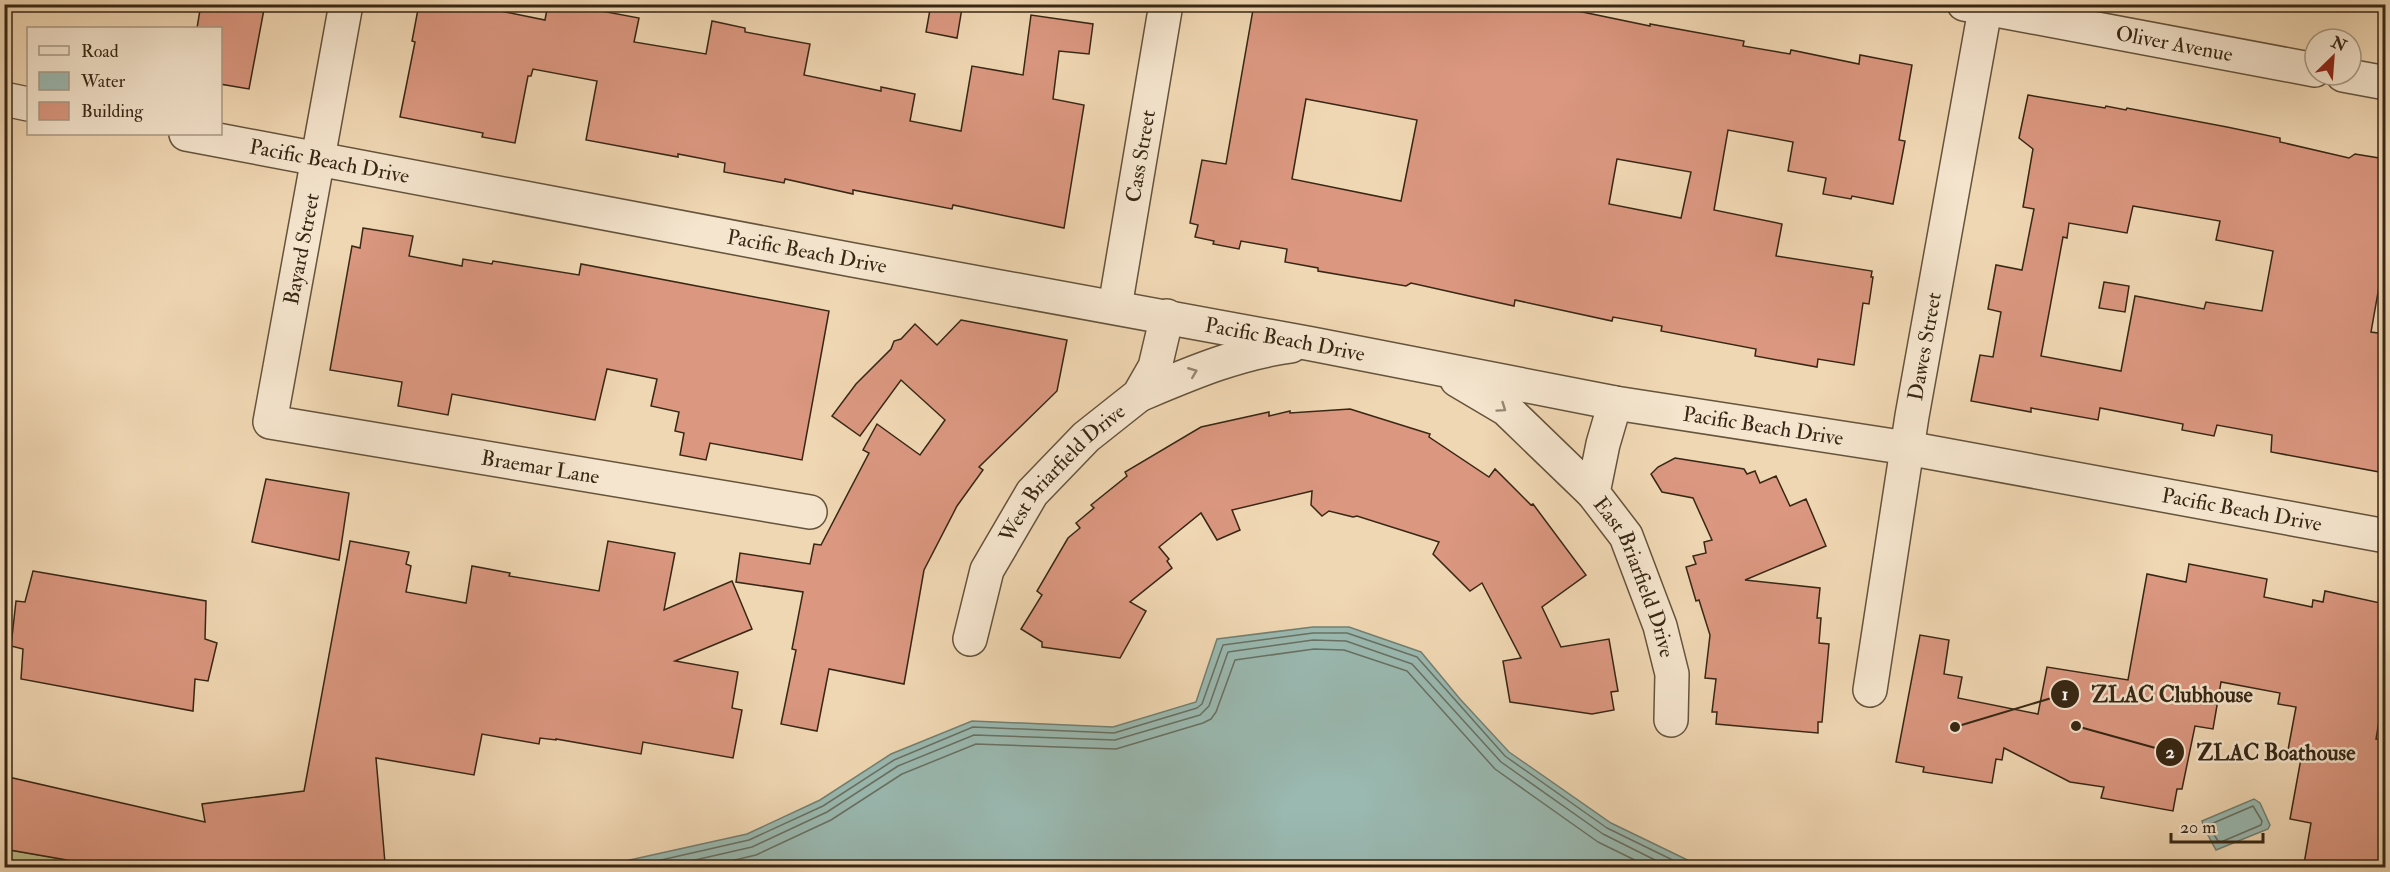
<svg xmlns="http://www.w3.org/2000/svg" width="2390" height="872" viewBox="0 0 2390 872" font-family="'IM FELL Double Pica',serif">
  <style>
    .green { fill: #bebd89; stroke: #7a724e; stroke-width: 1.5 }
    .water { fill: #9ab9b1; stroke: #727f72; stroke-width: 1.5 }
    .lines { fill: none; stroke-linecap: round; stroke-linejoin: round }
    .shore { stroke: #687062; stroke-width: 1.5 }
    .building { fill: #db9780; stroke: #372714; stroke-width: 1.5; fill-rule: evenodd }
    .minor-casing { stroke: #65533c; stroke-width: 36 }
    .minor { stroke: #f5e5ce; stroke-width: 33 }
    .oneway { stroke: #968671 }
    .labels { text-anchor: middle; dominant-baseline: central; stroke-width: 5; stroke-linejoin: round; paint-order: stroke }
    .street-label { font-size: 21px; fill: #372714; stroke: #f5e5ce }
    .leader { fill: none; stroke: #372714; stroke-width: 2 }
    .callout-dot { fill: #372714; stroke: #f5e5ce; stroke-width: 2 }
    .mark-label { font-size: 18px; text-anchor: middle; font-weight: bold; fill: #fff }
    .callout-label { font-size: 22px; text-anchor: middle; font-weight: bold; fill: #372714; stroke: #f5e5ce; stroke-width: 5; stroke-linejoin: round; paint-order: stroke }
  </style>
  <rect width="100%" height="100%" fill="#f0d7b3"/>
  <filter id="stains"><feTurbulence type="fractalNoise" baseFrequency=".00333" numOctaves="4"/><feColorMatrix values="0 0 0 0 .2 0 0 0 0 .09 0 0 0 0 .02 0 0 0 .5 -.17"/></filter>
  <radialGradient id="worn" r=".72"><stop offset=".6" stop-color="#630" stop-opacity="0"/><stop offset="1" stop-color="#630" stop-opacity=".3"/></radialGradient>
  <polygon class="green" points="5,849 107,867 5,867"/>
  <g class="water">
    <polygon points="1313,627 1349,627 1421,652 1460,699 1509,752 1611,823 1702,867 598,867 747,834 820,800 891,754 972,721 1113,727 1196,702 1217,639"/>
    <polygon points="2254,799 2260,803 2270,825 2268,829 2216,850 2204,828 2202,821"/>
  </g>
  <g class="lines">
    <g class="shore">
      <polygon points="2253,806 2262,821 2261,825 2221,842 2218,841 2210,828 2211,824"/>
      <polyline points="626,868 749,840 823,806 894,760 973,727 1114,733 1197,708 1202,704 1223,645 1313,633 1347,633 1417,657 1505,756 1607,828 1689,868"/>
      <polyline points="660,868 752,847 827,812 898,766 974,735 1115,740 1200,715 1209,706 1228,652 1313,640 1346,641 1412,664 1501,762 1603,834 1671,868"/>
      <polyline points="701,868 756,855 831,820 902,774 976,744 1116,749 1203,723 1211,719 1216,712 1235,660 1314,649 1344,650 1407,671 1495,769 1598,842 1651,868"/>
    </g>
  </g>
  <g class="building">
    <polygon points="201,4 265,4 249,89 220,84 220,28 197,28"/>
    <polygon points="419,4 466,4 545,20 548,4 581,4 580,7 639,18 634,42 706,54 712,21 745,28 745,32 810,44 804,75 881,91 881,87 915,94 910,121 961,131 972,66 1023,75 1031,15 1093,24 1089,54 1059,51 1053,99 1084,105 1064,228 953,205 952,209 853,190 853,194 785,179 784,183 763,179 724,172 725,163 678,154 678,157 586,140 597,81 533,69 531,76 528,76 515,143 482,137 483,133 400,117 415,42 412,41"/>
    <polygon points="931,4 962,8 957,38 926,32"/>
    <path d="M1254 4H1544L1650 26V24L1744 41 1743 46 1790 54 1791 50 1859 64 1860 55 1912 65 1899 140 1905 141 1893 204 1852 196 1851 199 1823 194 1826 178 1788 171 1793 142 1728 130 1714 210 1782 224 1776 256 1872 271 1871 277H1873L1869 304 1863 303 1854 365 1818 359 1817 367 1755 356 1756 349 1661 331 1662 326 1613 317 1612 321 1515 300 1514 306 1411 283 1406 286 1318 271V268L1285 262 1287 249 1241 241 1239 249 1213 244 1214 241 1195 237 1198 225 1190 223 1202 160 1226 164ZM1306 99 1417 120 1401 201 1292 179ZM1617 159 1691 172 1681 218 1609 204Z"/>
    <path d="M2028 95 2105 108 2106 106 2126 110 2127 108 2227 127 2280 138V142L2349 158 2355 154 2385 159V283L2380 281 2371 332 2385 334V473L2271 452 2272 435 2217 425 2214 436 2182 430 2183 424 2100 408 2098 420 2031 408V412L1971 401 1980 355 1993 357 2001 312 1988 309 1996 265 2022 270 2034 209 2023 207 2033 149 2019 138ZM2133 206 2220 221 2216 240 2273 251 2262 311 2206 302 2204 309 2135 296 2121 371 2041 356 2063 237 2067 238 2069 223 2127 233Z"/>
    <polygon points="363,228 413,236 409,256 462,266 463,259 492,264 493,261 579,275 581,264 829,311 802,460 710,443 706,460 680,455 684,433 675,431 679,412 651,406 657,379 607,369 595,420 452,394 448,415 398,406 402,382 330,370 352,246 360,248"/>
    <polygon points="2104,282 2129,286 2125,312 2099,308"/>
    <polygon points="961,320 1067,340 1057,391 979,467 983,470 957,506 924,570 904,684 829,669 817,731 781,724 796,650 792,649 803,592 736,582 740,553 810,564 814,544 821,545 869,453 863,450 877,424 920,455 945,420 901,380 860,436 832,416 856,384 891,349 894,341 901,339 915,324 937,345"/>
    <polygon points="1350,409 1430,434 1429,437 1489,477 1495,469 1531,505 1533,504 1586,575 1542,607 1561,647 1609,639 1618,691 1611,692 1614,710 1592,714 1510,702 1503,661 1521,658 1482,583 1470,591 1433,554 1439,542 1357,516 1353,517 1329,511 1322,516 1311,505 1312,491 1232,510 1240,530 1217,540 1201,513 1159,547 1169,559 1167,561 1172,568 1130,602 1146,611 1120,658 1042,647 1042,642 1021,629 1042,595 1037,591 1068,538 1080,528 1076,523 1094,508 1091,505 1127,476 1125,472 1201,427 1269,412 1269,416 1290,411 1290,413"/>
    <polygon points="1675,458 1744,469 1747,474 1755,471 1760,483 1776,476 1790,506 1806,499 1826,546 1745,580 1820,588 1817,618 1821,618 1819,643 1829,644 1822,722 1818,722 1818,733 1716,724 1717,712 1712,712 1716,679 1705,678 1710,635 1699,600 1696,601 1686,567 1696,564 1693,556 1706,553 1704,542 1712,540 1693,498 1662,492 1651,474 1658,467"/>
    <polygon points="266,479 349,493 339,560 252,542"/>
    <polygon points="350,541 409,552 406,564 411,566 406,592 466,603 472,566 510,573 509,576 599,591 608,541 675,553 664,610 732,581 752,629 675,661 738,672 732,708 742,710 733,758 643,742 641,754 556,739 556,740 540,738 539,744 482,734 474,775 376,758 385,863 330,867 279,867 276,862 216,867 107,867 4,849 4,776 205,822 202,804 304,791"/>
    <polygon points="2189,564 2267,579 2264,597 2312,607 2313,600 2323,602 2325,591 2385,604 2385,686 2376,739 2385,740 2385,867 2322,867 2304,864 2311,823 2290,819 2302,753 2288,750 2296,707 2278,704 2280,693 2221,682 2213,729 2195,726 2182,789 2177,789 2173,811 2101,798 2104,787 2070,782 2004,748 2002,760 1996,759 1992,783 1923,772 1924,767 1896,762 1920,635 1949,640 1944,674 1962,677 1958,698 2038,714 2047,667 2128,680 2147,574 2186,582"/>
    <polygon points="33,571 206,601 205,639 217,643 208,681 195,679 193,711 21,679 23,649 11,646 16,601 25,602"/>
  </g>
  <g class="lines">
    <g class="minor-casing">
      <g id="minor">
        <path id="s1" d="M346 4 270 422 810 512"/>
        <path id="s2" d="M1964 4 2315 70"/>
        <polyline points="2343,75 2386,83"/>
        <polyline points="4,99 28,104"/>
        <path id="s3" d="M186 134 853 260 1312 344 1615 403 1907 448 2386 536"/>
        <path id="s4" d="M1115 307 1166 4"/>
        <polyline points="1457,380 1506,409 1593,493"/>
        <path d="M1139 395C1189 374 1237 353 1291 346"/>
        <path id="s5" d="M1615 403 1603 444 1593 493 1626 536 1660 626 1672 674 1671 720"/>
        <path id="s6" d="M970 639 987 570 1032 493 1086 437 1139 395 1155 367 1167 316"/>
        <path id="s7" d="M1870 690 1912 416 1986 4"/>
      </g>
    </g>
    <use href="#minor" class="minor"/>
  </g>
  <defs><path id="oneway-chevron" d="M-2-3.5L2.5 0L-2 3.5" fill="none" stroke-width="1.6" stroke-linecap="round" stroke-linejoin="round" transform="scale(1.5)"/></defs>
  <g class="oneway">
    <use href="#oneway-chevron" transform="translate(1193 372) rotate(-22)"/>
    <use href="#oneway-chevron" transform="translate(1502 408) rotate(35)"/>
  </g>
  <g class="labels">
    <g class="street-label">
      <text stroke="none"><textPath href="#s2" startOffset="214">Oliver Avenue</textPath></text>
      <text stroke="none"><textPath href="#s4" startOffset="153">Cass Street</textPath></text>
      <text stroke="none"><textPath href="#s3" startOffset="146">Pacific Beach Drive</textPath></text>
      <text transform="translate(302 249) rotate(-79)">Bayard Street</text>
      <text stroke="none"><textPath href="#s3" startOffset="632">Pacific Beach Drive</textPath></text>
      <text stroke="none"><textPath href="#s3" startOffset="1118">Pacific Beach Drive</textPath></text>
      <text stroke="none"><textPath href="#s7" startOffset="348">Dawes Street</textPath></text>
      <text stroke="none"><textPath href="#s3" startOffset="1604">Pacific Beach Drive</textPath></text>
      <text stroke="none"><textPath href="#s1" startOffset="699">Braemar Lane</textPath></text>
      <text stroke="none"><textPath href="#s6" startOffset="195">West Briarfield Drive</textPath></text>
      <text stroke="none"><textPath href="#s3" startOffset="2090">Pacific Beach Drive</textPath></text>
      <text stroke="none"><textPath href="#s5" startOffset="188">East Briarfield Drive</textPath></text>
    </g>
  </g>
  <path class="leader" d="M1955 727L2065 694M2076 726L2170 752"/>
  <g class="callout-dot">
    <circle cx="1955" cy="727" r="6"/>
    <circle cx="2076" cy="726" r="6"/>
    <circle cx="2065" cy="694" r="15"/>
    <circle cx="2170" cy="752" r="15"/>
  </g>
  <g class="mark-label">
    <text x="2065" y="700">1</text>
    <text x="2170" y="758">2</text>
  </g>
  <g class="callout-label">
    <text x="2172" y="702">ZLAC Clubhouse</text>
    <text x="2276" y="760">ZLAC Boathouse</text>
  </g>
  <rect width="2390" height="872" fill="none" stroke="#f0d7b3" stroke-width="24"/>
  <rect x="6" y="6" width="2378" height="860" fill="none" stroke="#372714" stroke-width="3"/>
  <rect x="12" y="12" width="2366" height="848" fill="none" stroke="#372714" stroke-width="1.5"/>
  <rect x="27" y="27" width="195" height="108" fill="#f5e5ce" stroke="#a99984" stroke-width="1.5"/>
  <rect x="39" y="46" width="30" height="9" fill="#f5e5ce" stroke="#a99984" stroke-width="1.5"/>
  <text x="81" y="57" font-size="18" fill="#372714">Road</text>
  <rect x="39" y="72" width="30" height="18" fill="#9ab9b1" stroke="#a99984" stroke-width="1.5"/>
  <text x="81" y="87" font-size="18" fill="#372714">Water</text>
  <rect x="39" y="102" width="30" height="18" fill="#db9780" stroke="#a99984" stroke-width="1.5"/>
  <text x="81" y="117" font-size="18" fill="#372714">Building</text>
  <g transform="translate(2333 57) rotate(25)"><circle r="28" fill="#f5e5ce" stroke="#a99984" stroke-width="1.5"/>
  <path d="M0-4.5L10 22L0 15L-10 22Z" fill="#8f2418"/>
  <text y="-9" font-size="16" font-weight="bold" text-anchor="middle" fill="#372714">N</text>
  </g>
  <path d="M2171 833v9h92v-9" fill="none" stroke="#372714" stroke-width="3"/>
  <text x="2180" y="833" font-size="18" fill="#372714" stroke="#f5e5ce" stroke-width="4.5" paint-order="stroke">20 m</text>
  <rect width="100%" height="100%" filter="url(#stains)"/>
  <rect width="100%" height="100%" fill="url(#worn)"/>
</svg>
